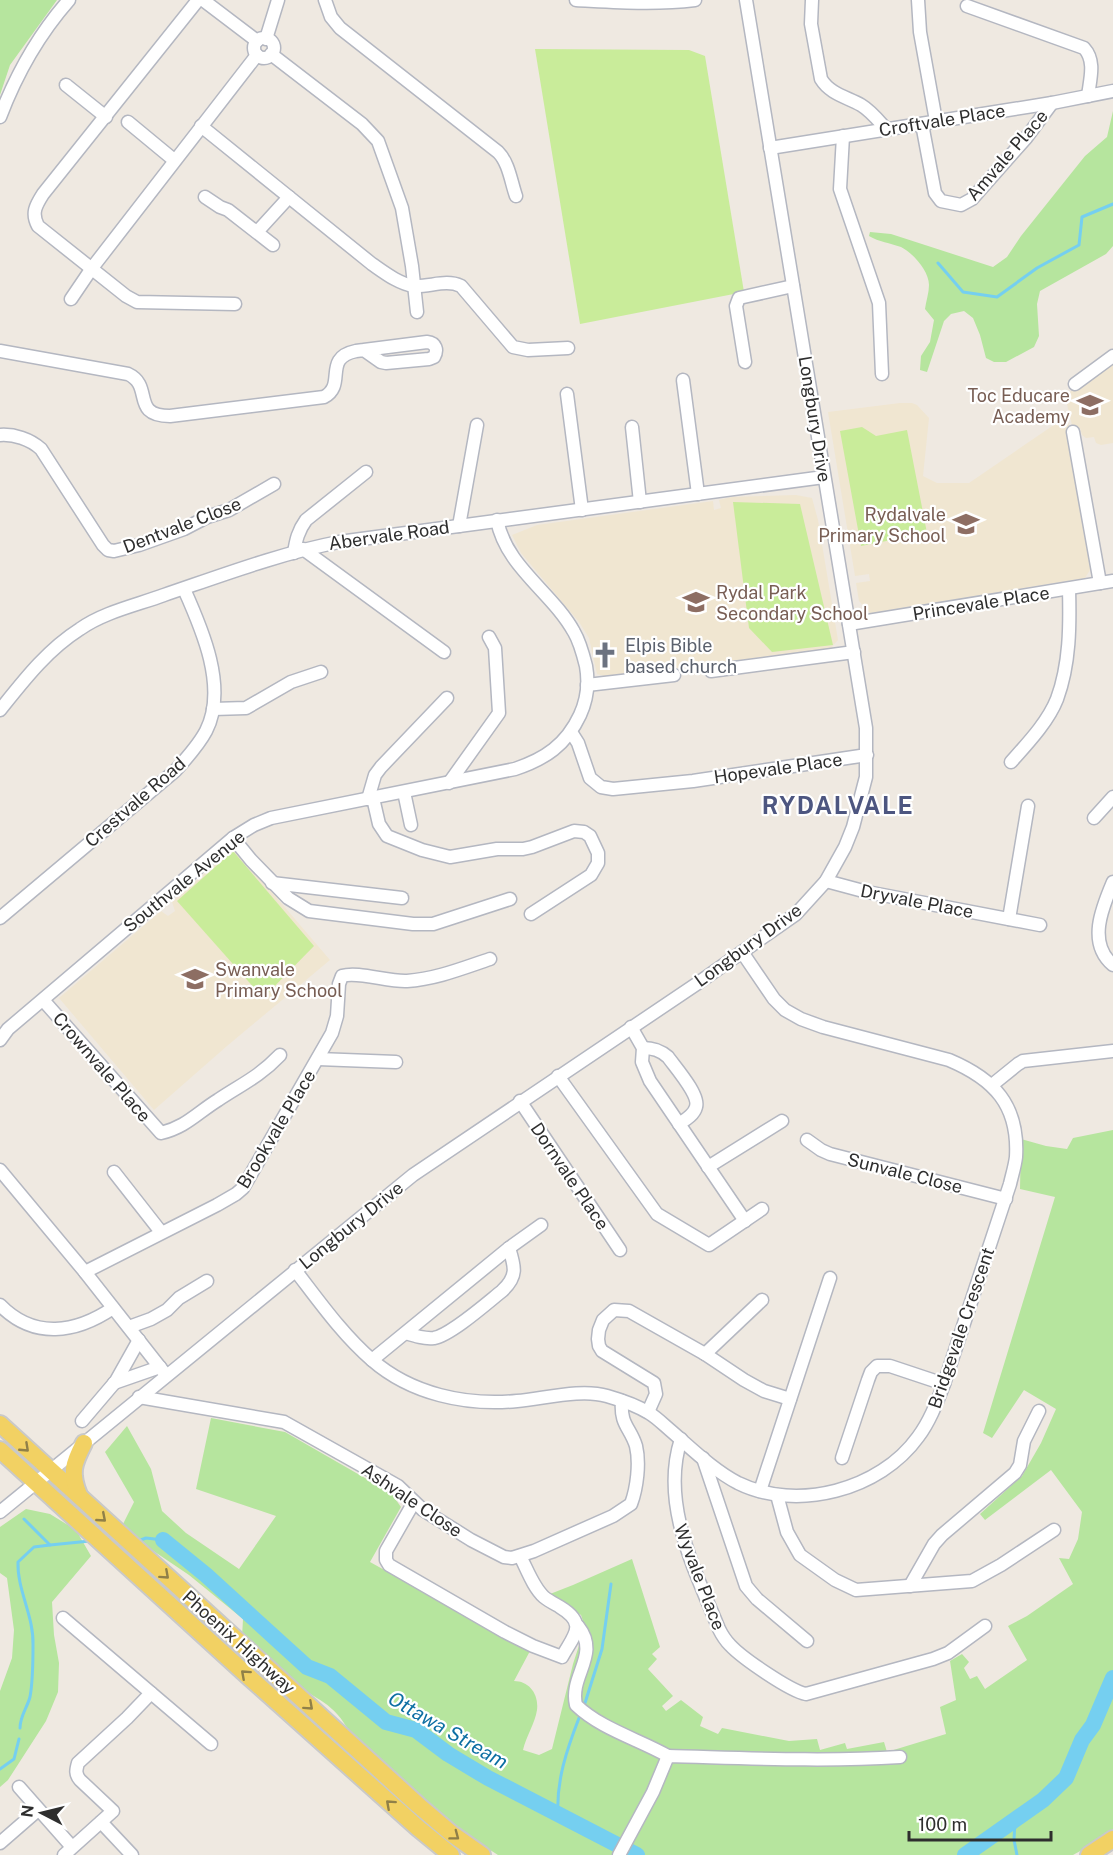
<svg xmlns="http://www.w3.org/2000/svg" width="1113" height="1855" viewBox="0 0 1113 1855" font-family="'Public Sans',sans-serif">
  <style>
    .education { fill: #f0e6d1 }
    .green { fill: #b6e59e }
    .pitch { fill: #c9ec9a }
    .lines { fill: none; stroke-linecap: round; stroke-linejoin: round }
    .stream { stroke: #75cff0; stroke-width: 3 }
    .river { stroke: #75cff0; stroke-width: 16 }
    .minor-casing { stroke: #b4b7c1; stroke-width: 15 }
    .major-casing { stroke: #c9c9c9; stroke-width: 20 }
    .minor { stroke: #fff; stroke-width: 12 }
    .major { stroke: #f2d163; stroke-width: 16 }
    .oneway { stroke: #908048 }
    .labels { text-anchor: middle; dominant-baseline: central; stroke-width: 4.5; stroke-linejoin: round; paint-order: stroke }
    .street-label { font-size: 18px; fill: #2e2e2e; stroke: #fff }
    .education-label { font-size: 18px; fill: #785e54; stroke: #fff; text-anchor: end }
    .worship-label { font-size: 18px; fill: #5b616d; stroke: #fff; text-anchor: start }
    .water-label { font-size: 20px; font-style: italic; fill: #0d6fa3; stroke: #fff }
    .district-label { font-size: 24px; font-weight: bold; letter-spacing: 1.5px; fill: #4d5680; stroke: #fff }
  </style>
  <rect width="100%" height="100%" fill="#efe9e1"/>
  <g class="education">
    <polygon points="1113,359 1113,443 1101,445 1096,443 1094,437 1086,438 1082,435 1080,428 1073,429 1065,396"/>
    <polygon points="900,403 912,403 917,405 929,418 923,476 937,483 969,483 1067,416 1093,565 1085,578 870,613 859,601 856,583 870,581 869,574 855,576 828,412"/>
    <polygon points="796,495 812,498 818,520 838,640 831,648 608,677 597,674 589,638 579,622 521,553 512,535 537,525 713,501 714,510 721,508 719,500 732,497"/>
    <polygon points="234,848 330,960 227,1046 154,1110 59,998 161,911 168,916 175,911 172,902"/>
  </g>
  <g class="green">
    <polygon points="0,0 57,0 10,65 0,95"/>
    <path d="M1113 111V246L1106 254 1040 291 1037 304 1039 336 1034 347 1006 362H994L986 358 980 335 973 318 964 311 951 314 944 321 927 372 920 370 921 356 930 342 934 320 925 309C926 301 929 293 929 285 929 271 913 253 901 247 890 243 879 242 869 236L870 232 891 234 993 267 1007 257 1021 236 1085 156 1107 137Z"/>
    <path d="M1113 1130V1829L1102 1839 1073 1855H498C443 1821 397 1776 350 1733 334 1702 316 1700 291 1681 274 1668 258 1652 242 1637L243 1619 189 1575 152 1550 123 1524 134 1502 105 1452 127 1426 151 1469 162 1511 186 1533 239 1569 276 1516 196 1489 211 1418 285 1432 391 1493 401 1507 370 1562 530 1651 514 1681C529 1681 539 1694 537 1710 535 1723 526 1737 523 1750L539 1755 552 1749 573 1664 585 1627 581 1615 550 1594 573 1585 632 1559 660 1647 652 1654 657 1659 648 1669 673 1696 662 1706 666 1711 681 1700 703 1717 700 1726 718 1734 722 1728 789 1741 817 1739 820 1750 845 1743 847 1749 884 1742 887 1752 946 1734 940 1707 956 1700 950 1661 962 1654 969 1662 964 1668 970 1679 977 1676 985 1689 1027 1660 1008 1626 1027 1616 1073 1584 1059 1558 1069 1559 1078 1539 1082 1512 1051 1470 985 1520 980 1514 1022 1476 1041 1443 1056 1409 1024 1390 992 1438 983 1433 1055 1197 1020 1189 1021 1139 1046 1146 1067 1149 1073 1138Z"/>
    <polygon points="26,1509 50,1514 76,1530 91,1556 52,1602 54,1635 59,1663 58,1692 46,1721 8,1780 0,1787 0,1691 12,1658 14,1630 7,1578 0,1573 0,1527"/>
  </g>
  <g class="pitch">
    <polygon points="535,49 689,50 705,56 744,292 580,324"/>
    <polygon points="862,427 876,436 907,430 927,533 861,546 840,431"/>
    <polygon points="733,502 800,504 833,645 772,652 749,628"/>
    <polygon points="233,851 314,946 263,998 177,901"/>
  </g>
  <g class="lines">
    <g class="stream">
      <polyline points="938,263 963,292 997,297 1037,268 1079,245 1082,217 1113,204"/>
      <polyline points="24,1519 50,1545 90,1541"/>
      <polyline points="138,1541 146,1538 163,1540"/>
      <polyline points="585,1703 602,1649 611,1584"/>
      <path d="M20 1728C20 1716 27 1708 30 1697 33 1681 33 1661 33 1645 34 1616 17 1590 18 1562L34 1547 50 1545"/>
      <polyline points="0,1769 14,1759 19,1739"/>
      <path d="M558 1815C556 1781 567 1749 579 1718"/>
      <polyline points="1015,1820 1014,1840 1017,1855"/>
    </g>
    <g class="river">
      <polyline points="163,1540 206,1575 307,1667 330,1676 386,1722 416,1730 448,1754 488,1778 637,1855"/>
      <polyline points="965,1855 1043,1800 1066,1778 1082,1740 1093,1725 1113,1678"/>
    </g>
    <g class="minor-casing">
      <g id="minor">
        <path d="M198 0 43 194C36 205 31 213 38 226L126 296 137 302 235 304"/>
        <polyline points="203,0 257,41"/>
        <path d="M325 0 331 17 340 28 498 152C509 163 511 182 516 196"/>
        <path d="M576 0C616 2 655 5 695 0"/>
        <path d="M812 0 811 24 821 79C830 94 847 97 861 105 871 111 878 120 886 129"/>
        <polyline points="918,0 920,32 936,121"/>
        <path d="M967 6 1084 48C1096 61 1090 79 1088 96"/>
        <circle cx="264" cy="48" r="10"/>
        <polyline points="266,39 278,0"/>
        <polyline points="271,54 362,124 378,141 402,208 412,266 417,312"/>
        <polyline points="66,85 106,117"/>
        <path d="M0 117C16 75 39 34 69 0"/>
        <polyline points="128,122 174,160"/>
        <polyline points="922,124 935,193 941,201 961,205 972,199 1026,138 1052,103"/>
        <path d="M201 126 372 264C385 273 399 284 414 286 430 287 446 279 461 286L513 347 528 350 568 348"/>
        <polyline points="843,136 840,189 879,303 882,374"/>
        <polyline points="770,148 1052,103 1113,91"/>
        <polyline points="205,197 220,207 228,210 273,245"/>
        <polyline points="257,232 289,197"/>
        <polyline points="71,299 92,268 257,55"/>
        <path d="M0 351 128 374C154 386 130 416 170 416L324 397C347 385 322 358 356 351L427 342C436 343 438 350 434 357L429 359 386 363 381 362 364 350"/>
        <polyline points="745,362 736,306 739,298 793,286"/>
        <polyline points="683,380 698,494"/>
        <polyline points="1075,384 1113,356"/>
        <polyline points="567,394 582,510"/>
        <polyline points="632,427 640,502"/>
        <polyline points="1073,432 1100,583"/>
        <path d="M0 435C14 434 30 439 41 449L103 545 108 550 114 551 139 545 184 529 207 517 229 510 274 484"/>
        <polyline points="459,526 477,425"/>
        <polyline points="303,549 444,652"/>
        <path d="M294 553C296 540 298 531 306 520L366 472"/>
        <polyline points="849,624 1113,581"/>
        <polyline points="711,671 854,652"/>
        <polyline points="587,685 674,675"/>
        <polyline points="213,709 246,708 291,682 321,672"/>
        <path d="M0 710C24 680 47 650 80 629 104 612 137 605 164 595 220 576 281 553 339 542L824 477"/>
        <polyline points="571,732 578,743 590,778 601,787 613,789 693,781 867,755"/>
        <path d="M1011 762C1027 744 1048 722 1057 699 1070 664 1070 625 1069 589"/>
        <polyline points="449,783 499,713 495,648 489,637"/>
        <polyline points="404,792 411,825"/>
        <polyline points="373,798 379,824 387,836 422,850 450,857 497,849 523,849 532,847 574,831 584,832 590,836 598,853 598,863 591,875 531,914"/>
        <polyline points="368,799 375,775 381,767 447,698"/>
        <polyline points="1094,818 1113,797"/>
        <polyline points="233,838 251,860 288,898 309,911 413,924 433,924 510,899"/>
        <polyline points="826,881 867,892 1040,925"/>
        <path d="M1113 882C1102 908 1087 943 1113 965"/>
        <polyline points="272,883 402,898"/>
        <path d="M0 918 175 771C186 759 198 746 206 731 228 688 202 629 184 589"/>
        <polyline points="1009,919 1028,806"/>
        <path d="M43 1000 161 1133C186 1127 197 1113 218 1100 242 1084 259 1077 280 1055"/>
        <polyline points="631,1027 643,1048 642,1062 650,1081 745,1221"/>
        <path d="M0 1040 8 1029 233 838 254 825 271 818 515 769C545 759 566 745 580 715 587 700 589 683 586 666 583 654 580 642 574 632 552 592 506 567 497 520"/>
        <path d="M643 1048C653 1048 660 1050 668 1057 675 1067 700 1095 696 1107 694 1115 685 1120 679 1124"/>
        <polyline points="318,1059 396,1062"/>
        <polyline points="558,1076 657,1214 709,1245 762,1209"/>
        <polyline points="992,1085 1018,1064 1023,1061 1113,1051"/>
        <polyline points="520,1101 620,1250"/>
        <polyline points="807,1140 821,1150 830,1154 1006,1199"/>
        <polyline points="708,1167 782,1121"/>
        <polyline points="0,1170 85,1272 166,1375"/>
        <polyline points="114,1172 161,1232"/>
        <path d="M295 1270C319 1301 342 1334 372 1360 411 1394 466 1406 517 1401 543 1399 581 1388 607 1396 621 1400 636 1405 649 1413 656 1417 663 1424 670 1430 691 1448 713 1470 738 1483 797 1512 880 1490 918 1437 930 1421 937 1402 944 1384L1010 1184C1012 1175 1015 1166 1016 1157 1019 1105 994 1079 949 1060L823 1027 801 1019 785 1010 774 999 742 952"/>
        <path d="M85 1272 217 1205 236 1194 243 1188 332 1033 337 1016 339 984 342 976C358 971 388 982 407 981 436 979 463 968 490 959"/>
        <path d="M0 1305C34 1340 76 1333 113 1308"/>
        <polyline points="129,1327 151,1319 167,1310 179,1298 207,1281"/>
        <path d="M406 1333C415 1336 424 1339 434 1338 451 1335 487 1303 502 1291 518 1276 515 1267 509 1248"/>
        <polyline points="705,1354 762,1300"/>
        <polyline points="372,1360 509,1248 541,1225"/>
        <polyline points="114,1383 160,1367"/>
        <path d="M139 1397 284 1422 398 1486 423 1510 471 1540 504 1557 512 1558 534 1551 613 1516 631 1504C637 1488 640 1463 636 1446 630 1427 620 1425 622 1401"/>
        <polyline points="648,1412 656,1394 654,1383 602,1351 599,1346 598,1339 599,1330 603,1320 614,1310 629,1311 705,1354 744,1380 764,1391 790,1399"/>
        <polyline points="82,1421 116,1381 139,1340"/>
        <path d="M681 1439C660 1504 695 1570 719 1629 722 1635 725 1640 730 1645 742 1658 790 1691 806 1694L933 1659 948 1653 985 1626"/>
        <polyline points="703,1458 746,1586 757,1599 807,1641"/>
        <polyline points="842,1458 868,1380 871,1372 877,1366 890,1366 944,1384"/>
        <polyline points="760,1491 830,1278"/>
        <polyline points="777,1495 787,1532 800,1555 835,1580 856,1590 972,1581 1001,1565 1054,1530"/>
        <path d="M414 1502 386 1551V1560L389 1565 505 1632 533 1646 562 1657C574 1635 588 1624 560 1607 555 1604 549 1601 544 1597 533 1587 527 1569 520 1556"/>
        <polyline points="0,1512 413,1175 698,983 796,914 826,881 845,847 853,827 866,777 866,728 746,0"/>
        <polyline points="910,1586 934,1544 942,1535 1015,1473 1020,1465 1024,1441 1039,1411"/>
        <polyline points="63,1618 211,1744"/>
        <path d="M578 1626C601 1655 569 1675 576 1705 601 1729 638 1739 668 1756"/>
        <polyline points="19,1787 72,1847"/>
        <polyline points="101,1822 132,1855"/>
        <polyline points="0,1843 38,1810"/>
        <path d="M64 1855 113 1811 80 1780C75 1774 76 1770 78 1763L127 1718 151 1693"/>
        <path d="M619 1855 653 1792 668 1756C745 1758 823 1762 900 1757"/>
      </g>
    </g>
    <g class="major-casing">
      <g id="major">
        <polyline points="0,1424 418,1805 452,1834 482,1855"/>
        <polyline points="0,1450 248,1676 418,1828 451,1855"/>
        <path d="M79 1495C70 1473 73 1464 84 1443"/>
        <polyline points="1089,1855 1113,1839"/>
      </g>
    </g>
    <use href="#minor" class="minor"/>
    <use href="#major" class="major"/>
  </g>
  <defs><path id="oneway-chevron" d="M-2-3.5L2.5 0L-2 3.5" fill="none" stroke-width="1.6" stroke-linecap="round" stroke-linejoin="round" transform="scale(1.5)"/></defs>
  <g class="oneway">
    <use href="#oneway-chevron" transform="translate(25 1448) rotate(43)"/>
    <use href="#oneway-chevron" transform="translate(102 1518) rotate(41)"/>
    <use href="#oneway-chevron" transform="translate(165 1575) rotate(42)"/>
    <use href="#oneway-chevron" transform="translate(245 1674) rotate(-138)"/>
    <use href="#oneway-chevron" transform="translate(309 1706) rotate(42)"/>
    <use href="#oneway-chevron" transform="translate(390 1804) rotate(-138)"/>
    <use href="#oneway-chevron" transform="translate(455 1836) rotate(37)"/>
  </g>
  <defs>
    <g id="school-bare" transform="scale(2.07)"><path d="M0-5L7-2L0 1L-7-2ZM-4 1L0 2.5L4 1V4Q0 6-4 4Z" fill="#8d6e63" stroke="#fff" stroke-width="2.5" paint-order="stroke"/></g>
    <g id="church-bare" transform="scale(2.07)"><path d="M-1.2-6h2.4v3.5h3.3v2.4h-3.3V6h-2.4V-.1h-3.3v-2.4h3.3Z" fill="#6b7280" stroke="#fff" stroke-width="2.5" paint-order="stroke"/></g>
  </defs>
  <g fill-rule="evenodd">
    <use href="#school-bare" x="1090" y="405"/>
    <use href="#school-bare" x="966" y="524"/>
    <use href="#school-bare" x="696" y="602"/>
    <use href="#church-bare" x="605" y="655"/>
    <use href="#school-bare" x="195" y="979"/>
  </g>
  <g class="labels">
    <g class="street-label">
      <text transform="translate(942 120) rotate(-9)">Croftvale Place</text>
      <text transform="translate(1007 155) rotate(-49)">Amvale Place</text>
      <text transform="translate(815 419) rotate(81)">Longbury Drive</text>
      <text transform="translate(182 525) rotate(-21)">Dentvale Close</text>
      <text transform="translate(389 535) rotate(-8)">Abervale Road</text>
      <text transform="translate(981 603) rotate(-9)">Princevale Place</text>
      <text transform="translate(778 768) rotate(-8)">Hopevale Place</text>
      <text transform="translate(135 802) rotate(-41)">Crestvale Road</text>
      <text transform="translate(184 881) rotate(-39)">Southvale Avenue</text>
      <text transform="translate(917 901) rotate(11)">Dryvale Place</text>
      <text transform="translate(748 945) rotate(-36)">Longbury Drive</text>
      <text transform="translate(102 1067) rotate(49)">Crownvale Place</text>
      <text transform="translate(276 1129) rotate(-59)">Brookvale Place</text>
      <text transform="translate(905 1173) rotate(14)">Sunvale Close</text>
      <text transform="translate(570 1176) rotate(56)">Dornvale Place</text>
      <text transform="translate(351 1225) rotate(-39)">Longbury Drive</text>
      <text transform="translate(961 1328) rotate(-71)">Bridgevale Crescent</text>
      <text transform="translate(412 1500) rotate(34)">Ashvale Close</text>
      <text transform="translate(700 1577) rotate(69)">Wyvale Place</text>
      <text transform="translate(239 1642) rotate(42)">Phoenix Highway</text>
    </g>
    <g class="education-label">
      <text x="1070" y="395">Toc Educare<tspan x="1070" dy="21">Academy</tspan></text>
      <text x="946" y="514">Rydalvale<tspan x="946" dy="21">Primary School</tspan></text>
      <text x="716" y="592" text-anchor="start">Rydal Park<tspan x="716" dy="21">Secondary School</tspan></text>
      <text x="215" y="969" text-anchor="start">Swanvale<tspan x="215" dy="21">Primary School</tspan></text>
    </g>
    <g class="worship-label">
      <text x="625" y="645">Elpis Bible<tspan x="625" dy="21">based church</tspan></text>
    </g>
    <g class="water-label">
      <text transform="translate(448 1730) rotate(30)">Ottawa Stream</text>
    </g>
    <g class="district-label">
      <text x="838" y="805">RYDALVALE</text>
    </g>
  </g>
  <g transform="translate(42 1813) rotate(277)" stroke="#ffffff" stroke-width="4.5" paint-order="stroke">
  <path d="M0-4.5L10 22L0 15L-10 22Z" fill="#2e2e2e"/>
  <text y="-9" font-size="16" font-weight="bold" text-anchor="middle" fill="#2e2e2e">N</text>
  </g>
  <path d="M909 1831v9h142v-9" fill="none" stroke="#2e2e2e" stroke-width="3"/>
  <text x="918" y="1831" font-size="18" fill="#2e2e2e" stroke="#ffffff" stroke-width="4.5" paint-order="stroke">100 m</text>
</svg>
